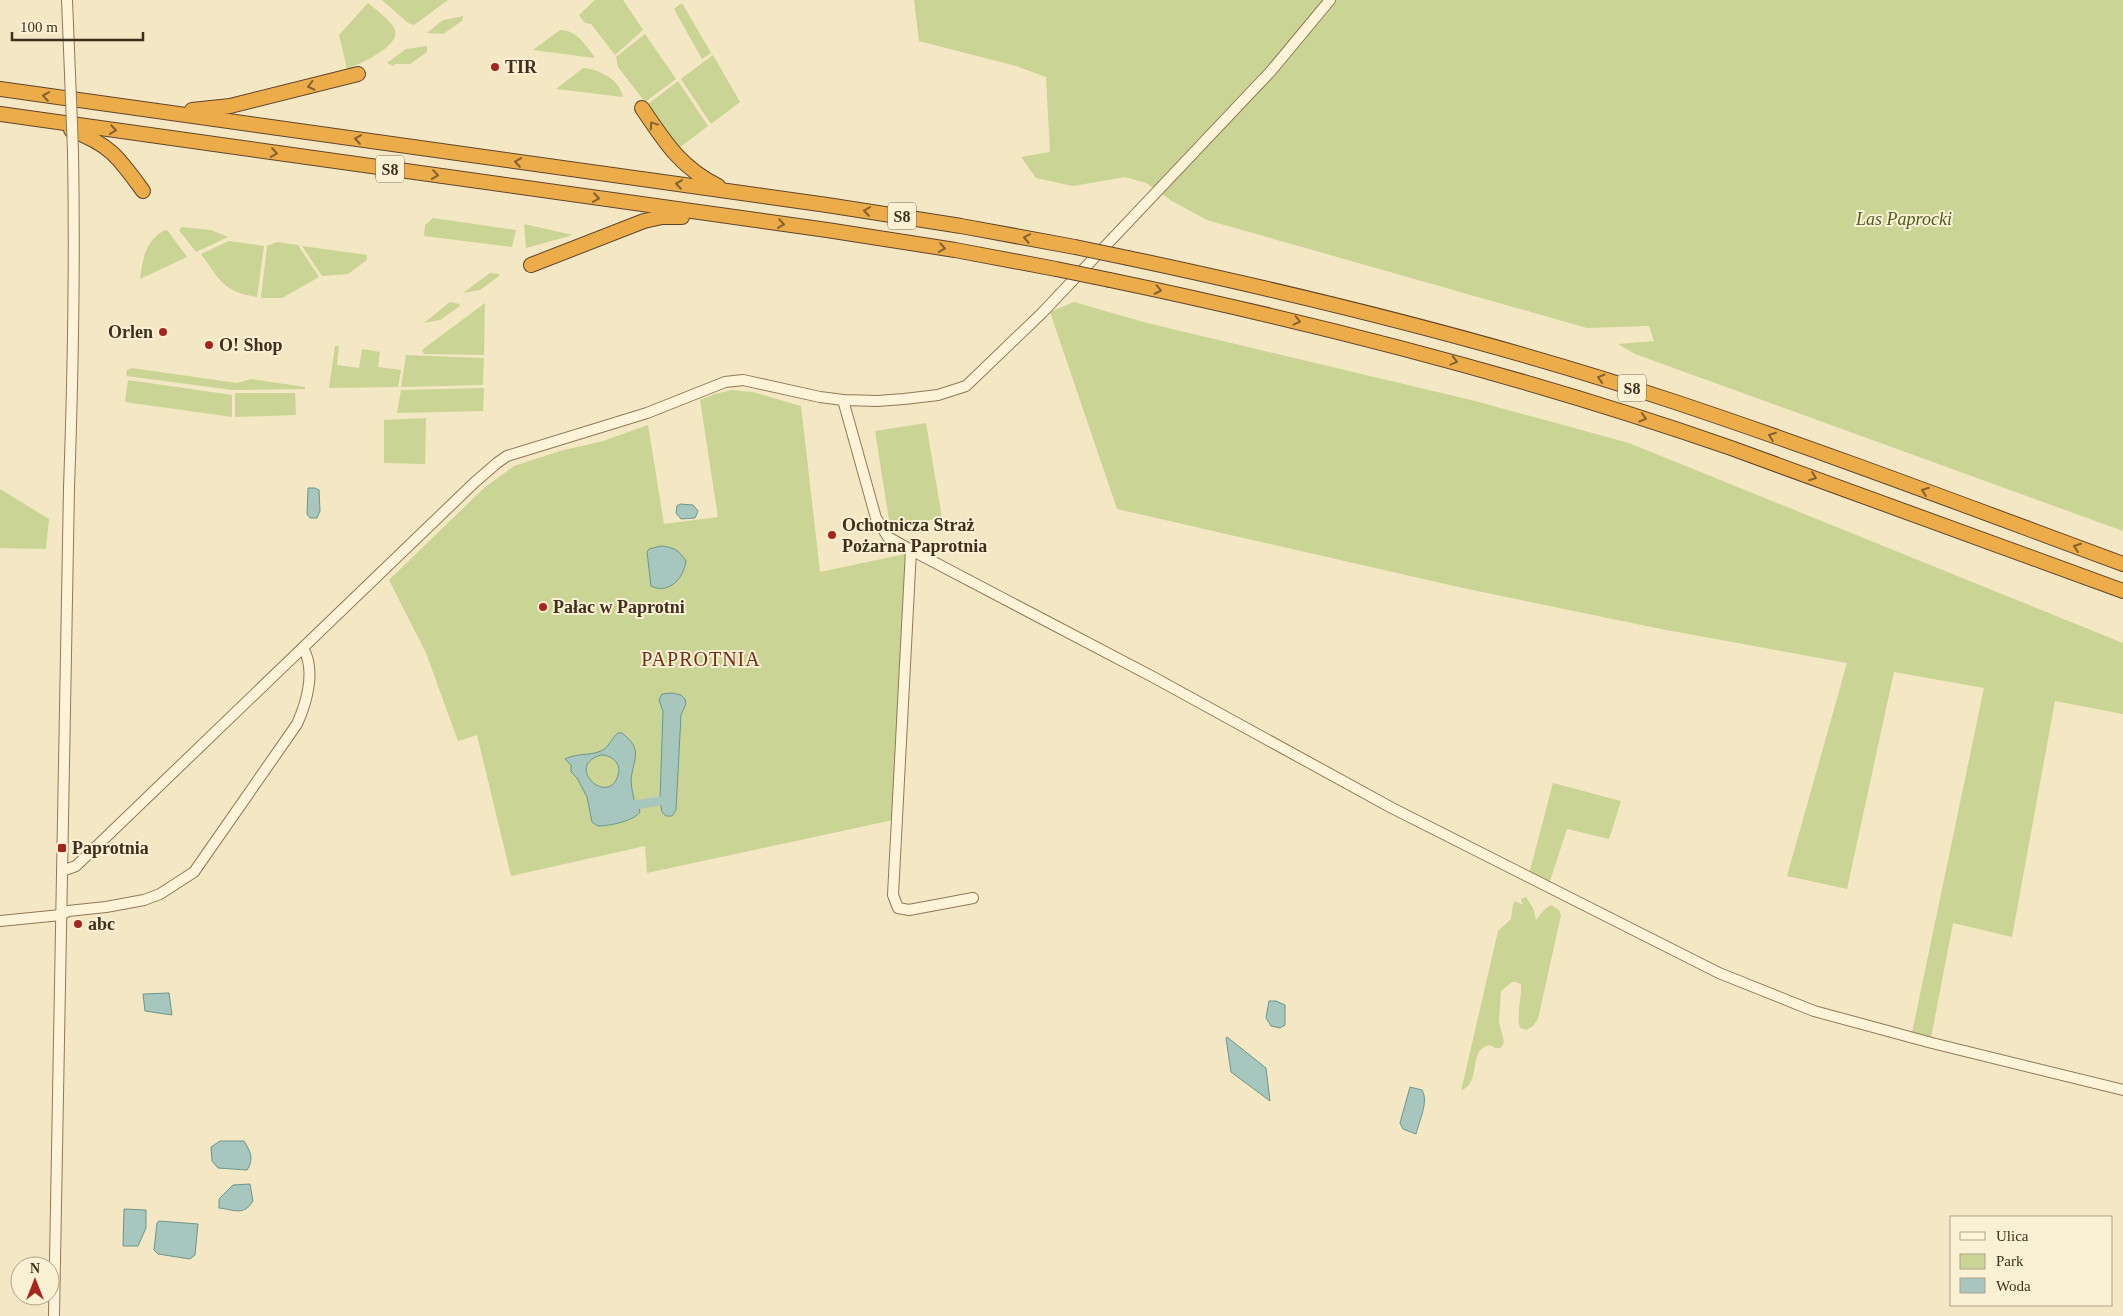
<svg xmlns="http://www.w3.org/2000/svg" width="2123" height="1316" viewBox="0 0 2123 1316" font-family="'Times New Roman',serif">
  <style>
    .green { fill: #cad495 }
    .water { fill: #a6c6be; stroke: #6b968d; fill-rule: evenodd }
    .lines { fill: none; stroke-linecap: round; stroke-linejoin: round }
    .canal { stroke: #a6c6be; stroke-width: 9 }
    .minor-casing { stroke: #917857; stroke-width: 12 }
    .highway-casing { stroke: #5e452c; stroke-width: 16 }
    .minor { stroke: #fdf3d8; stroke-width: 10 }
    .highway { stroke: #edac4a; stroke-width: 14 }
    .minor-bridge-casing { stroke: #917857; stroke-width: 12; stroke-linecap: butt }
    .highway-bridge-casing { stroke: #5e452c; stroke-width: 16; stroke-linecap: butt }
    .minor-bridge { stroke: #fdf3d8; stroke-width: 10 }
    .highway-bridge { stroke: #edac4a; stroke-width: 14 }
    .oneway { stroke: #85612f }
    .poi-dot { fill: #a8241f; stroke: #faf1d4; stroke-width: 2 }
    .labels { text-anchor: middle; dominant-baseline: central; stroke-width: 4; stroke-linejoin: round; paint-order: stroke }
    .shield { fill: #faf1d4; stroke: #776954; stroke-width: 1 }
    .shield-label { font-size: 16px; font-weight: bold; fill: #3f2f1d }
    .poi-label { font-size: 18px; font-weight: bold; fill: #3f2f1d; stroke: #faf1d4; text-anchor: start }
    .park-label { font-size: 18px; font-style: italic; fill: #4c5e21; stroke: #faf1d4 }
    .quarter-label { font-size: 20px; letter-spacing: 1px; fill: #712d16; stroke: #faf1d4 }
  </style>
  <rect width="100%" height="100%" fill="#f4e7c3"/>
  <g class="green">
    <polygon points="382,0 448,0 414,25 408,23"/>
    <polygon points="595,0 623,0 643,30 615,55 591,24 585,23 579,15"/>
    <polygon points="914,0 2123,0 2123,531 1635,354 1618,344 1654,341 1649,326 1587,328 1207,220 1172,201 1146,183 1125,177 1073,186 1036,178 1021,157 1050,152 1046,77 1016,66 919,41"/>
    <path d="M368 3C376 10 391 20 395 30 400 47 359 64 347 69L339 35Z"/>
    <polygon points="682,3 711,53 702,59 674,9"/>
    <polygon points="463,16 462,21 443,34 427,33 443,20"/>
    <path d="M560 30C576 30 585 44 594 56V58L533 50Z"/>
    <polygon points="645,34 676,79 645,102 618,67 616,57"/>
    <polygon points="427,46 427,52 410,64 395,64 394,66 387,63 406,49"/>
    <polygon points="713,55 740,102 711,124 681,79"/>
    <path d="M583 68C599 69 620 80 623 97L556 89Z"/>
    <polygon points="678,81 708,126 679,148 647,105"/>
    <polygon points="433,218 516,230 512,247 424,236 425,225"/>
    <polygon points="524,224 573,235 526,248"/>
    <polygon points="182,227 211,230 228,237 196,252 179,230"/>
    <path d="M165 230 168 231 187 257 140 279C143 258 145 241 165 230Z"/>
    <path d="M229 241 264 246 257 297C223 292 220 280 201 254Z"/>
    <polygon points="277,242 298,245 319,277 282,298 261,298 267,246"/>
    <polygon points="302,246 367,255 367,260 348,274 322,276"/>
    <polygon points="490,273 499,274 499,276 480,290 463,293"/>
    <polygon points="450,302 459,304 460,306 440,320 424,323"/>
    <polygon points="1074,302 1147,323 1475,401 1629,443 2123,643 2123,714 2055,701 2012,937 1953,923 1931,1038 1912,1033 1984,688 1894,672 1847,889 1787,876 1847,663 1661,629 1463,588 1117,509 1050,312"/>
    <polygon points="485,303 484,355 424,354 422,350"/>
    <polygon points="335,346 339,346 337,365 359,368 362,349 380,352 378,367 401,370 398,387 329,388"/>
    <polygon points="406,355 484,358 483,385 401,387"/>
    <polygon points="132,368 237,383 251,379 305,387 305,389 232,390 126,376 127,370"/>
    <polygon points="128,380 232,395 232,417 125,402"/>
    <polygon points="484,388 483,411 397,413 401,390"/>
    <polygon points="732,390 753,392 801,406 820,572 905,554 893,820 647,873 645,846 511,876 477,735 458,741 426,653 389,580 484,488 514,466 560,451 603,441 648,425 664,524 718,517 700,400 715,394"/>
    <polygon points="235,393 295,393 296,415 235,417"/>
    <polygon points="426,418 425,464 384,463 384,420"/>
    <polygon points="926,423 942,518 890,527 875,431"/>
    <polygon points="0,489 49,519 46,549 0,548"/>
    <polygon points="1553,783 1621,801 1609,839 1567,829 1549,884 1529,874"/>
    <path d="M1526 897 1533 908 1536 920 1545 909 1551 905 1559 910 1561 915 1538 1019 1533 1026 1526 1030 1520 1028C1516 1015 1522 998 1521 984L1516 982H1512L1501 991 1499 1022 1504 1042 1501 1048H1495L1490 1045C1473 1048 1477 1066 1472 1079 1470 1085 1466 1088 1461 1091L1498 931 1511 919 1513 904 1515 901 1523 905 1521 899Z"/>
  </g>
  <g class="water">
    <polygon points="308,488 315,488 319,490 320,511 317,518 310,518 307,514"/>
    <polygon points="680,504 693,505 698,511 695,518 681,519 676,513 677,506"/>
    <path d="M661 546C673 547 679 550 686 561 684 578 669 595 651 586L647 552 649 549Z"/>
    <polygon points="672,693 681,695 685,699 686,704 681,715 676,810 672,816 666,816 662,812 660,801 663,711 659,700 662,694"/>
    <path d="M618 733H622C644 750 633 759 631 780 631 788 634 797 635 805L639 807 640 812C634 821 609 826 598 826L592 822 587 797 577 778 571 772V765L565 759C577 753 589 756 601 751 609 748 611 738 618 733ZM601 755C611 755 622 763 618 775 609 808 563 766 601 755Z"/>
    <polygon points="169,993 172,1015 145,1011 143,994"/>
    <polygon points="1269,1001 1276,1001 1285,1005 1285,1025 1280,1028 1271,1026 1266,1018"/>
    <polygon points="1227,1037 1266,1068 1270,1101 1231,1072 1226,1038"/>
    <path d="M1410 1087 1422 1090C1429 1102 1419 1121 1416 1134L1403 1129 1400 1123Z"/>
    <path d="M220 1141H244C251 1152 254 1159 247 1170L218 1168 212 1161 211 1147Z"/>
    <path d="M250 1184 253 1201C244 1216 235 1210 219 1208V1199L233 1185Z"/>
    <polygon points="124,1209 146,1210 146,1228 138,1246 123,1246"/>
    <polygon points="159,1221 198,1224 195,1255 190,1259 158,1254 154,1250 157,1223"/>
  </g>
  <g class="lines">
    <polyline class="canal" points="635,805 660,801"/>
    <g class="minor-casing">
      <g id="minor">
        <polyline points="67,0 70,74"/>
        <polyline points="843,400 876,518 888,537 911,550 1153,677 1392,808 1719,973 1814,1011 1932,1043 2123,1090"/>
        <polyline points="911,550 893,895 898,908 909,910 973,898"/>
        <polyline points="62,871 76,866 475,482 497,463 507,456 647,413 725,382 743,380 820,397 843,400 877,401 904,399 938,395 966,386 1042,313 1271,71 1330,0"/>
        <path d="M0 921 61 915 68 911 106 907 144 900 160 894 194 872 297 724C307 702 316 670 303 648"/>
        <path d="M54 1316 69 488C73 376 75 264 73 151"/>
      </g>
    </g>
    <g class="highway-casing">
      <g id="highway">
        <polyline points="0,89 827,205 961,226 1075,247"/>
        <path d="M642 108C665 142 680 167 718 186"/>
        <polyline points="192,110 230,106 358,74"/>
        <polyline points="0,114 827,230 955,250 1056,269"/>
        <path d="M71 130C111 145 119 158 143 191"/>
        <path d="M1128 258C1312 297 1496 342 1675 402 1825 452 1974 509 2123 564"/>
        <polyline points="531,265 644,221 662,217 682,217"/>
        <path d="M1110 280C1320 324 1528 377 1731 448L2123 591"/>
      </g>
    </g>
    <use href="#minor" class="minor"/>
    <use href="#highway" class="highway"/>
    <g class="minor-bridge-casing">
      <polyline id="minor-bridge" points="70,74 73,151"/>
    </g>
    <g class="highway-bridge-casing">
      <g id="highway-bridge">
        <polyline points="1075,247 1128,258"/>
        <polyline points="1056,269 1110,280"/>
      </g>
    </g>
    <use href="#minor-bridge" class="minor-bridge"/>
    <use href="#highway-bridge" class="highway-bridge"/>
  </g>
  <defs><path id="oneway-chevron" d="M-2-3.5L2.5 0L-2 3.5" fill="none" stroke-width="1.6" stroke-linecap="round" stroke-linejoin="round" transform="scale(1.25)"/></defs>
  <g class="oneway">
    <use href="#oneway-chevron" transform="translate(311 86) rotate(166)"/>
    <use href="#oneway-chevron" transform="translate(46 96) rotate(-172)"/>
    <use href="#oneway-chevron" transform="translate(653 125) rotate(-124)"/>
    <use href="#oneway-chevron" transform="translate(113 130) rotate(8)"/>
    <use href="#oneway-chevron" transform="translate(358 139) rotate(-172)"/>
    <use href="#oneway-chevron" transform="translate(274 153) rotate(8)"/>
    <use href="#oneway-chevron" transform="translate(518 162) rotate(-172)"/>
    <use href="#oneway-chevron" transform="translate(435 175) rotate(8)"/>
    <use href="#oneway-chevron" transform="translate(679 184) rotate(-172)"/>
    <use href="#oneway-chevron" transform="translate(596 198) rotate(8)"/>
    <use href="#oneway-chevron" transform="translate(867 211) rotate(-171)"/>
    <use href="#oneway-chevron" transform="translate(781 224) rotate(8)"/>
    <use href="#oneway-chevron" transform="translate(1027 238) rotate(-169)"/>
    <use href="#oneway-chevron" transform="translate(942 248) rotate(9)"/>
    <use href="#oneway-chevron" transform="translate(1158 290) rotate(12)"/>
    <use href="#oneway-chevron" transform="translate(1297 321) rotate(13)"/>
    <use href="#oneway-chevron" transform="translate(1454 361) rotate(15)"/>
    <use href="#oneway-chevron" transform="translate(1601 378) rotate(-163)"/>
    <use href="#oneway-chevron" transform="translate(1643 418) rotate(17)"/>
    <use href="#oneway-chevron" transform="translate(1772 436) rotate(-160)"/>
    <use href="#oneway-chevron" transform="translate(1813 477) rotate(20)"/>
    <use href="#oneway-chevron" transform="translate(1925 491) rotate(-160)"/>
    <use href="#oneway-chevron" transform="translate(2077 547) rotate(-160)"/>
  </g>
  <g class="poi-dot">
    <circle cx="495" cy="67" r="5"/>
    <circle cx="163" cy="332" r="5"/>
    <circle cx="209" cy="345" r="5"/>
    <circle cx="832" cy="535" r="5"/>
    <circle cx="543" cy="607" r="5"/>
    <rect x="57" y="843" width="10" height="10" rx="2.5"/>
    <circle cx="78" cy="924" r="5"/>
  </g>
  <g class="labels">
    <g class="shield">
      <rect x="376" y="155.5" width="28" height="27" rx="4"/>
      <rect x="888" y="202.5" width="28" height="27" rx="4"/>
      <rect x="1618" y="374.5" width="28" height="27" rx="4"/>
    </g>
    <g class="shield-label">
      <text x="390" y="169">S8</text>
      <text x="902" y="216">S8</text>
      <text x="1632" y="388">S8</text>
    </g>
    <g class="poi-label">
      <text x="505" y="67">TIR</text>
      <text x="153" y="332" text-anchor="end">Orlen</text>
      <text x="219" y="345">O! Shop</text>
      <text x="842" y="525">Ochotnicza Straż<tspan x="842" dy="21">Pożarna Paprotnia</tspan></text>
      <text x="553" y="607">Pałac w Paprotni</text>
      <text x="72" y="848">Paprotnia</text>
      <text x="88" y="924">abc</text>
    </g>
    <g class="park-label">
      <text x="1904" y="219">Las Paprocki</text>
    </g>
    <g class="quarter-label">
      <text x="701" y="659">PAPROTNIA</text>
    </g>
  </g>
  <rect x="1950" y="1216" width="162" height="90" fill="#faf1d4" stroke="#afa38b"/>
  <rect x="1960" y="1232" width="25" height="8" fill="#fdf3d8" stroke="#afa38b"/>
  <text x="1996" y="1241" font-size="15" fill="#3f2f1d">Ulica</text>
  <rect x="1960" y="1254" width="25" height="15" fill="#cad495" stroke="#afa38b"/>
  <text x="1996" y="1266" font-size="15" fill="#3f2f1d">Park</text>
  <rect x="1960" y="1278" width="25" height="15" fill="#a6c6be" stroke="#afa38b"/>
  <text x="1996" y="1291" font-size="15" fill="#3f2f1d">Woda</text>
  <g transform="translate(35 1281)"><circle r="24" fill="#faf1d4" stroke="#afa38b"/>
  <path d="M0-4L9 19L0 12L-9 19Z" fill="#a8241f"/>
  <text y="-8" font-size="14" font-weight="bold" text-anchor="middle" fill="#3f2f1d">N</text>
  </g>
  <path d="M12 32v8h131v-8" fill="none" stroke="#3f2f1d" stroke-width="2.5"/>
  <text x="20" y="32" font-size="15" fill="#3f2f1d" stroke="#faf1d4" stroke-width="4" paint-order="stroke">100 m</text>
</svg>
